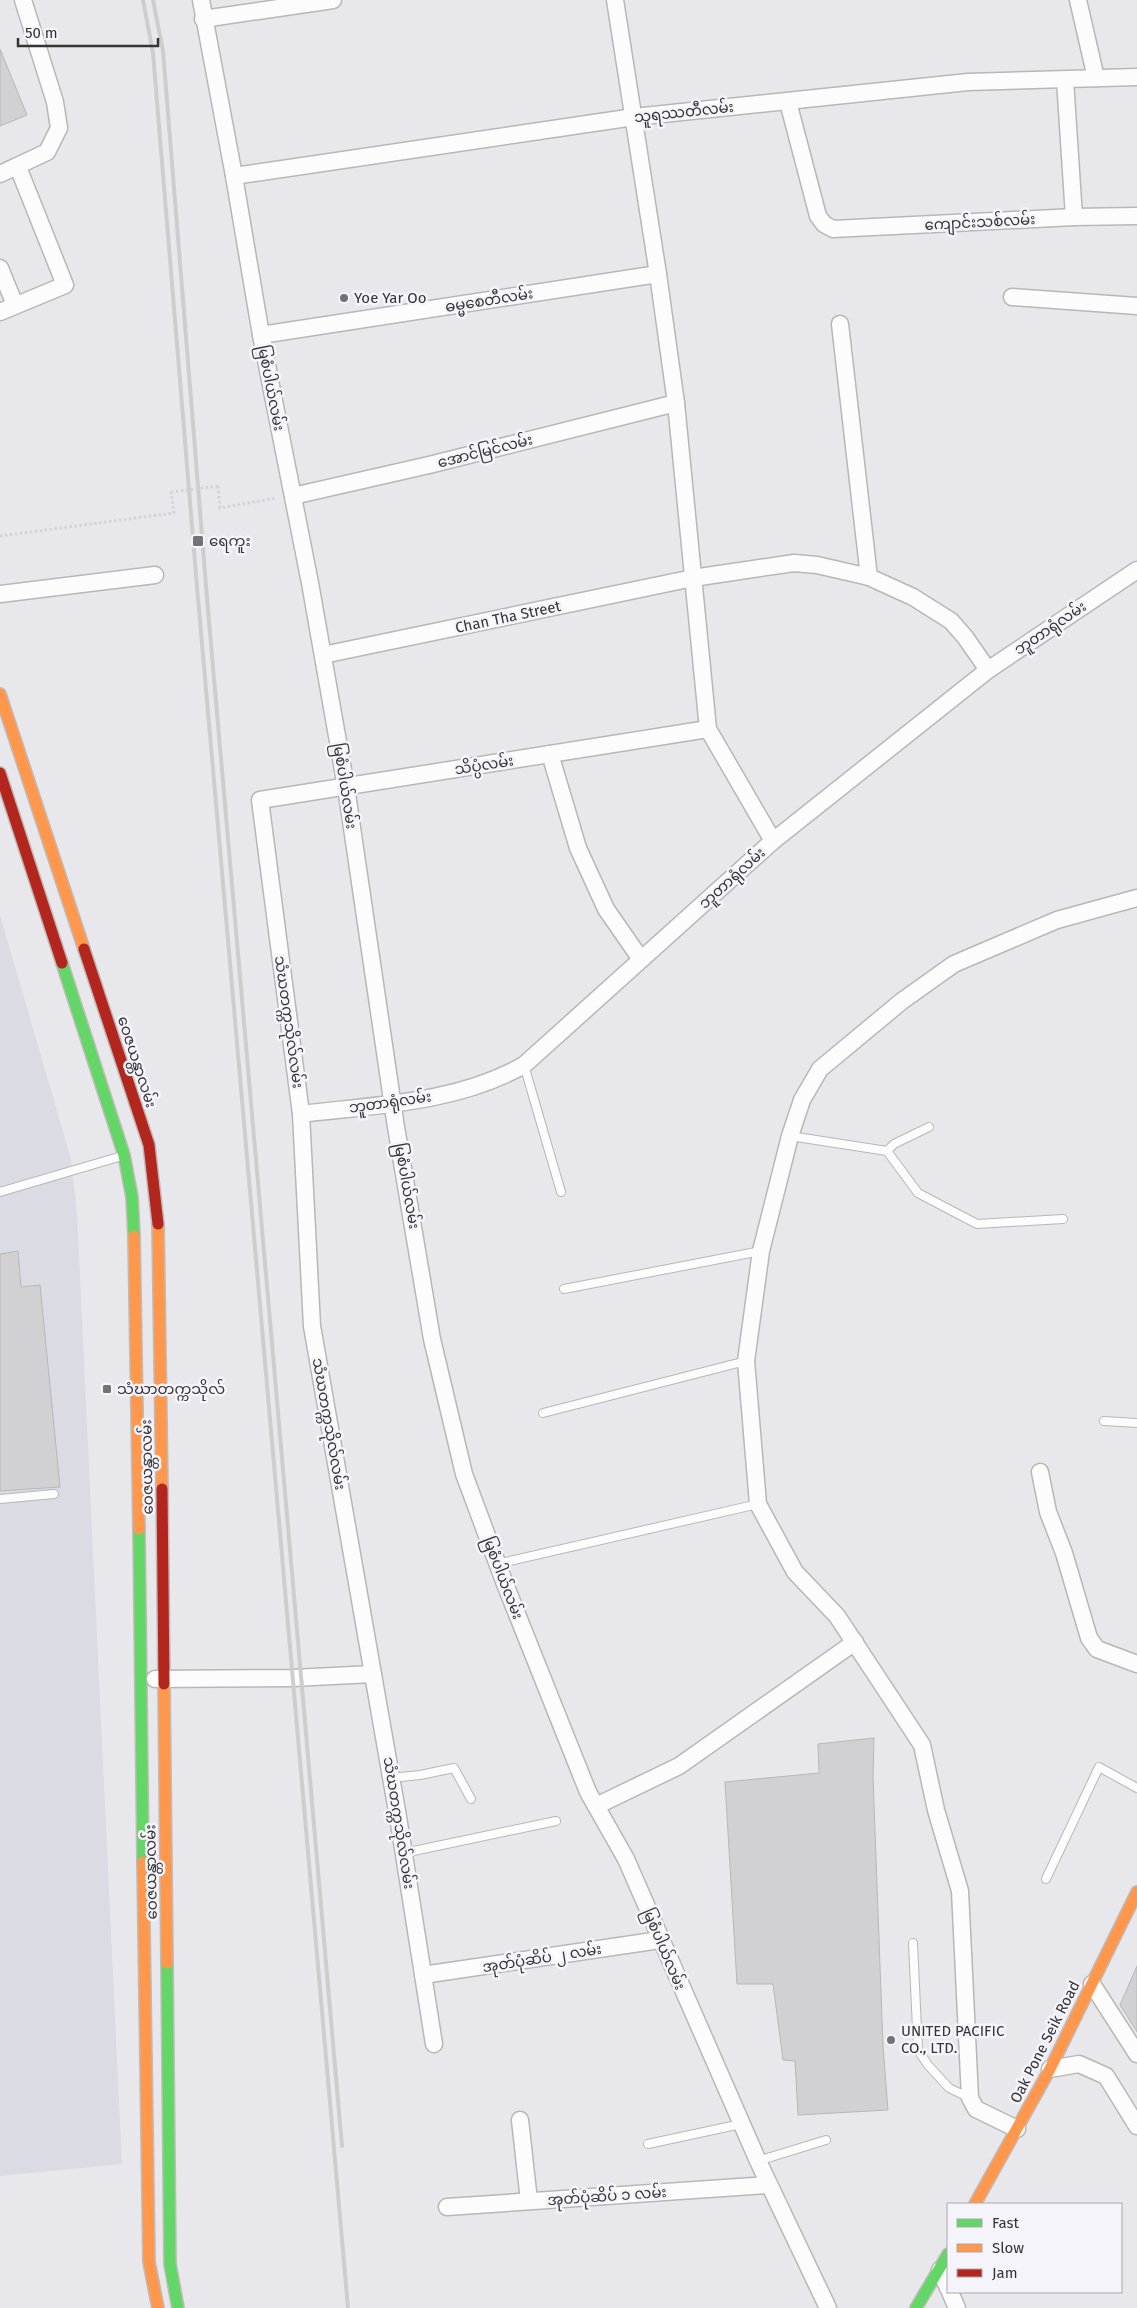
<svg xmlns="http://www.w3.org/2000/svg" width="1137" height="2308" viewBox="0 0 1137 2308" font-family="'Fira Sans','Noto Sans Myanmar',sans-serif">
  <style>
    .built { fill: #dbdbe4 }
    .building { fill: #d1d1d4; stroke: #b7b7ba }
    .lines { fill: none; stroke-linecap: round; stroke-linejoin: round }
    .lane-casing { stroke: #b7b7ba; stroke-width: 10 }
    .street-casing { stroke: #b7b7ba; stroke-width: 19 }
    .fast-casing { stroke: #c0bbb9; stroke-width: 14 }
    .slow-casing { stroke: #c0bbb9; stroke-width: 14 }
    .jam-casing { stroke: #c0bbb9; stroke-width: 14 }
    .path { stroke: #d4d4d4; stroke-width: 3; stroke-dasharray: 2.5 2.5; stroke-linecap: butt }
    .lane { stroke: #fcfcfc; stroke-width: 8 }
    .street { stroke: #fcfcfc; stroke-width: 16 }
    .fast { stroke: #63d668; stroke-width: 11 }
    .slow { stroke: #ff974d; stroke-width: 11 }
    .jam { stroke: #b3261e; stroke-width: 11 }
    .rail { stroke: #cdcdce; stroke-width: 4 }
    .path-bridge { stroke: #d4d4d4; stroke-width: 3; stroke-dasharray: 2.5 2.5; stroke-linecap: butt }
    .poi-dot { fill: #737276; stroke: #f5f4fb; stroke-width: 2 }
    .labels { text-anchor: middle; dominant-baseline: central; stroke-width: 5; stroke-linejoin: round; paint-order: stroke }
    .street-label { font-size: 15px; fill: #343336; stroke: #f5f4fb }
    .poi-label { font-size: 15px; fill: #343336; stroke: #f5f4fb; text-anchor: start }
  </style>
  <rect width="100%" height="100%" fill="#e8e8ec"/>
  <polygon class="built" points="0,915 71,1159 77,1213 122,2164 0,2176"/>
  <g class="building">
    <polygon points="0,49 27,115 0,126"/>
    <polygon points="18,1251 21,1287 40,1285 60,1487 0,1491 0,1254"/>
    <polygon points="874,1738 873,1777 883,2046 888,2110 798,2115 795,2061 783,2060 773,1984 737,1984 725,1782 819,1773 818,1744"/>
    <polygon points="1137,1966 1137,2032 1120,2005"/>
  </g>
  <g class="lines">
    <g class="lane-casing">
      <g id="lane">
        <polyline points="524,1065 561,1192"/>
        <polyline points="790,1136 887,1151 918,1193 977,1224 1063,1219"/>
        <polyline points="887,1151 894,1144 929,1127"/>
        <polyline points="0,1192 122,1156"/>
        <polyline points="564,1289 761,1251"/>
        <polyline points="543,1413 746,1361"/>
        <polyline points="1104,1421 1137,1423"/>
        <polyline points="0,1499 54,1494"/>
        <polyline points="497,1564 758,1504"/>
        <polyline points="391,1778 420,1775 454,1768 471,1799"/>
        <polyline points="404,1853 556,1821"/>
        <polyline points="1046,1879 1099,1767 1137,1788"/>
        <polyline points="913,1943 918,2050 928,2065 949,2088 970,2098"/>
        <polyline points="648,2144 741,2124"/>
        <polyline points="758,2161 826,2140"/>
      </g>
    </g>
    <g class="street-casing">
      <g id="street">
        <polyline points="201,0 234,176 261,335 310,583 346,787 396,1127 432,1339 464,1474 505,1584 588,1792 626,1859 758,2161 828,2308"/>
        <polyline points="615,0 658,274 676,403 708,729 773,841"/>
        <polyline points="1078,0 1096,78"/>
        <polyline points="203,19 333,0"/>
        <polyline points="1065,80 1074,217"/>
        <polyline points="788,102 818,216 824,224 833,229 1074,217 1137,216"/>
        <polyline points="0,174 47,152 59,128 55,102 23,0"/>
        <polyline points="234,176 634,117 968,82 1137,77"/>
        <polyline points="0,268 15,305"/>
        <polyline points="1012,297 1137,306"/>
        <polyline points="0,312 65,285 18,167"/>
        <polyline points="840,324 869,577"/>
        <polyline points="261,335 658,274"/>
        <polyline points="293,496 429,465 676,403"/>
        <polyline points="0,594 155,575"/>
        <polyline points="323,655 693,578 794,563 817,565 869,577 913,597 951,621 965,637 988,670"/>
        <polyline points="550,754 578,848 606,909 640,958"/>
        <path d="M301 1114C376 1105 457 1103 524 1065L773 841 988 670 1137 570"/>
        <polyline points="1040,1472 1048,1512 1064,1553 1089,1638 1097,1649 1137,1664"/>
        <polyline points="155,1679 293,1678 373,1674"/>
        <polyline points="596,1806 679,1766 855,1642"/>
        <polyline points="423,1975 660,1940"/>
        <polyline points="1092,1984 1137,2054"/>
        <polyline points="434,2044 398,1817 312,1326 301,1114 260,800 708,729"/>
        <polyline points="1050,2069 1079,2064 1106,2076 1137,2126"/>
        <polyline points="520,2120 529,2201"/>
        <polyline points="1017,2129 976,2109 970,2098 960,1891 936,1810 922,1745 837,1616 795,1572 758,1504 746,1361 761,1251 790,1136 802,1100 820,1069 902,1001 954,964 1057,920 1137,898"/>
        <polyline points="447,2207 768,2185"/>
        <polyline points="940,2270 948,2288"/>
        <polyline points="950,2292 957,2308"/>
      </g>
    </g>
    <g class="fast-casing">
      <g id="fast">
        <polyline points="62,963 124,1155 132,1197 134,1236"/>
        <polyline points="139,1529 143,1862"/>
        <polyline points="167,1963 170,2264 178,2308"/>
        <polyline points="916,2308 948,2254"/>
      </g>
    </g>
    <g class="slow-casing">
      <g id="slow">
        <polyline points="0,694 84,949"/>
        <polyline points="158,1224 162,1489"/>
        <polyline points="134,1236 139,1529"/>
        <polyline points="164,1684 167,1963"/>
        <polyline points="143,1862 149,2262 158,2308"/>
        <polyline points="975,2204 1050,2069 1137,1892"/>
      </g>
    </g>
    <g class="jam-casing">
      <g id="jam">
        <polyline points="0,773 62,963"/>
        <polyline points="84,949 149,1145 158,1224"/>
        <polyline points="162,1489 164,1684"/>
      </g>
    </g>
    <g class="path">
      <polyline points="218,486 220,508 276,498"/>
      <polyline points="0,536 174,513 171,492"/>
    </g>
    <use href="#lane" class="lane"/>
    <use href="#street" class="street"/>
    <use href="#fast" class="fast"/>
    <use href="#slow" class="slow"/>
    <use href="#jam" class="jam"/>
    <g class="rail">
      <polyline points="143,0 153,53 197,587 348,2308"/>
      <polyline points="153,0 163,51 207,598 342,2146"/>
    </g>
    <polyline class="path-bridge" points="171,492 218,486"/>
  </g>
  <g class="poi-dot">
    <circle cx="344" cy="298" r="5"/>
    <rect x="192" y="535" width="12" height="12" rx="2.5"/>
    <rect x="102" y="1384" width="10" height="10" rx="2.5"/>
    <circle cx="891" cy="2040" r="5"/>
  </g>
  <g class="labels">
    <g class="street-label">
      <text transform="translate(684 112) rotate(-6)">သူရဿတီလမ်း</text>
      <text transform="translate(980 222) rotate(-3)">ကျောင်းသစ်လမ်း</text>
      <text transform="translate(489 300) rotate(-9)">ဓမ္မစေတီလမ်း</text>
      <text transform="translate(271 388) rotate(79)">မြစံပါယ်လမ်း</text>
      <text transform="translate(485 451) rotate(-14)">အောင်မြင်လမ်း</text>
      <text transform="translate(508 617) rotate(-12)">Chan Tha Street</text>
      <text transform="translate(1050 628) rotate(-34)">ဘူတာရုံလမ်း</text>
      <text transform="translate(484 765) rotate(-9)">သိပ္ပံလမ်း</text>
      <text transform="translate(345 786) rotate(81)">မြစံပါယ်လမ်း</text>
      <text transform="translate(732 878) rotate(-42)">ဘူတာရုံလမ်း</text>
      <text transform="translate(289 1022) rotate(82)">သံဃတက္ကသိုလ်လမ်း</text>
      <text transform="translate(137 1062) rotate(72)">ဝေဇယန္တာလမ်း</text>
      <text transform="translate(390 1102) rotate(-8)">ဘူတာရုံလမ်း</text>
      <text transform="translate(407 1186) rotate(80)">မြစံပါယ်လမ်း</text>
      <text transform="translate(329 1424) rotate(80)">သံဃတက္ကသိုလ်လမ်း</text>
      <text transform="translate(147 1467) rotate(-91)">ဝေဇယန္တာလမ်း</text>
      <text transform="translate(503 1578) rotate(69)">မြစံပါယ်လမ်း</text>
      <text transform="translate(399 1823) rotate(81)">သံဃတက္ကသိုလ်လမ်း</text>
      <text transform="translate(151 1872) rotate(-91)">ဝေဇယန္တာလမ်း</text>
      <text transform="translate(664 1949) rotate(67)">မြစံပါယ်လမ်း</text>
      <text transform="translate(542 1958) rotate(-9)">အုတ်ပုံဆိပ် ၂ လမ်း</text>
      <text transform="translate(1045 2042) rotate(-63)">Oak Pone Seik Road</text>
      <text transform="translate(607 2196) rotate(-4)">အုတ်ပုံဆိပ် ၁ လမ်း</text>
    </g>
    <g class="poi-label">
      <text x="354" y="298">Yoe Yar Oo</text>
      <text x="209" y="541">ရေကူး</text>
      <text x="117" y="1389">သံဃာတက္ကသိုလ်</text>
      <text x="901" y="2031">UNITED PACIFIC<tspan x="901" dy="17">CO., LTD.</tspan></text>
    </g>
  </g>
  <rect x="947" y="2203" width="175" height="90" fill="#f5f4fb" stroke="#a8a7ac"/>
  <rect x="957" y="2219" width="25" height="8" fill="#63d668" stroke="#a8a7ac"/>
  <text x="992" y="2228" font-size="15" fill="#343336">Fast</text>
  <rect x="957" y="2244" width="25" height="8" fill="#ff974d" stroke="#a8a7ac"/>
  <text x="992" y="2253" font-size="15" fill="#343336">Slow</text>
  <rect x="957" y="2269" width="25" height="8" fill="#b3261e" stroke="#a8a7ac"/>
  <text x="992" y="2278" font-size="15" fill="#343336">Jam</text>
  <path d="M18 38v8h140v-8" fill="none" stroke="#343336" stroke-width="2.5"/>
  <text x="25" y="38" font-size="15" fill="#343336" stroke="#f5f4fb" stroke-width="4" paint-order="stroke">50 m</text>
</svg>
